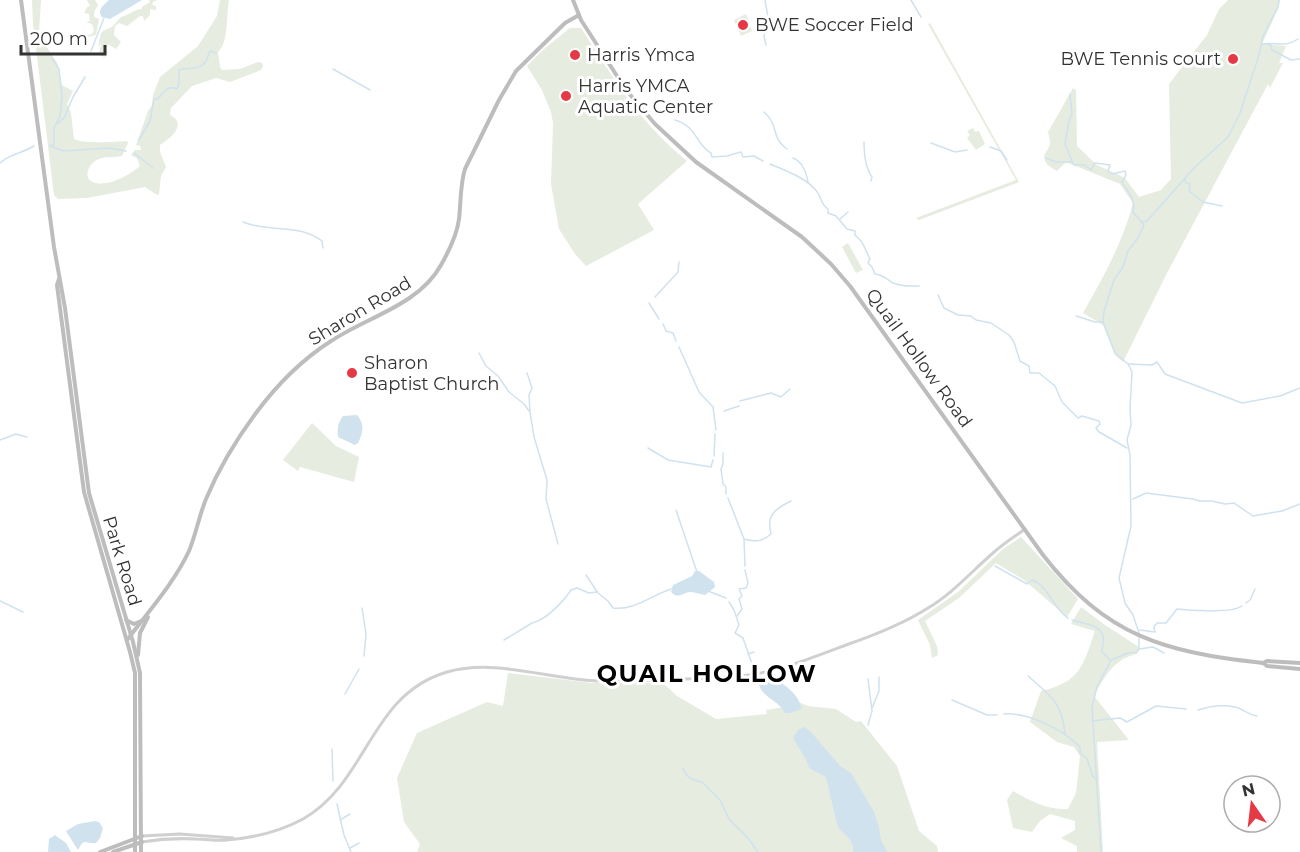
<svg xmlns="http://www.w3.org/2000/svg" width="1300" height="852" viewBox="0 0 1300 852" font-family="Montserrat,sans-serif">
  <style>
    .green { fill: #e6ecdf }
    .water { fill: #cfe2ee }
    .lines { fill: none; stroke-linecap: round; stroke-linejoin: round }
    .stream { stroke: #cfe2ee; stroke-width: 1.5 }
    .tertiary { stroke: #d0d0d0; stroke-width: 3 }
    .secondary { stroke: #bdbdbd; stroke-width: 4 }
    .poi-dot { fill: #e63946; stroke: #fff; stroke-width: 2 }
    .labels { text-anchor: middle; dominant-baseline: central; stroke-width: 6; stroke-linejoin: round; paint-order: stroke }
    .poi-label { font-size: 18px; fill: #333; stroke: #fff; text-anchor: start }
    .street-label { font-size: 18px; fill: #333; stroke: #fff }
    .district-label { font-size: 24px; font-weight: bold; letter-spacing: 1.5px; fill: #000; stroke: #fff }
  </style>
  <rect width="100%" height="100%" fill="#fff"/>
  <g class="green">
    <path d="M32 0H41L39 32 44 43 57 63 62 85 73 91 67 104 71 113 74 139C83 144 115 142 127 141L128 143 122 156C114 158 106 156 99 159 88 163 81 180 96 183 110 186 130 175 140 166L137 158 131 155 135 150H141L140 146 136 145 148 111 152 105 153 95 160 77 198 46 217 16 220 0H229C226 14 229 43 218 52L220 67 222 70 240 69 258 62 262 63 263 66 261 70 230 82 216 78 192 86 171 108 170 114C172 117 176 118 177 121 181 131 166 141 160 145V152L166 167 161 176 159 194 157 195 145 187 87 198 58 199 54 195 33 24Z"/>
    <polygon points="87,0 95,0 98,5 94,12 94,17 99,19 96,35 87,37 83,44 85,36 92,34 94,30 92,24 86,22 90,21 89,14 84,13 87,7 90,6"/>
    <path d="M149 0H157L153 2 152 5 156 6V10L150 9V15L144 21 143 16H140L127 26 119 23 115 26 114 35 121 42 116 49 108 44 105 50 108 52 105 57 99 55 101 43 98 47C102 30 98 33 112 27L121 17C127 16 135 9 142 9V7L150 2Z"/>
    <path d="M1228 0H1280L1278 9 1262 44 1286 46 1279 63H1283L1270 88 1268 84 1166 275 1123 362 1115 355 1103 325 1083 313C1103 278 1123 242 1133 203L1120 184 1066 162 1057 171C1050 167 1045 165 1044 156 1050 144 1052 147 1048 132L1073 88 1076 90 1077 146 1097 165 1125 178 1139 197 1161 190 1171 179 1169 84 1207 35 1219 9Z"/>
    <polygon points="746,14 752,31 741,36 734,20"/>
    <polygon points="930,23 1019,182 919,220 916,218 1016,180 928,24"/>
    <path d="M570 28H581C613 78 640 123 687 161L638 204 654 230 586 266 575 254 559 229 551 184 553 123 551 112 542 90 527 66 543 50Z"/>
    <polygon points="973,128 975,132 979,131 985,144 976,150 967,138 970,135 967,131"/>
    <polygon points="848,243 863,270 856,273 842,247"/>
    <polygon points="312,423 336,446 359,457 354,482 300,467 298,471 283,460"/>
    <polygon points="1021,537 1078,599 1067,617 1024,580 996,563 959,598 925,621 937,646 938,655 932,658 930,645 918,620 958,592 1003,549"/>
    <path d="M1081 607 1105 625 1139 647 1137 654C1115 658 1104 677 1094 696L1129 740 1097 742 1103 852H1077V846L1061 838 1075 830V821L1050 814 1040 821 1032 832 1013 828 1007 800 1013 791C1031 801 1047 810 1068 809L1076 793 1080 756 1074 747 1057 742 1030 722 1041 691C1081 682 1083 665 1095 631L1071 624Z"/>
    <polygon points="508,673 592,683 663,683 677,696 716,719 767,714 766,710 784,707 791,699 808,706 836,709 856,722 861,721 897,766 919,831 937,846 938,852 417,852 420,844 404,822 397,778 417,733 487,702 503,706"/>
  </g>
  <g class="water">
    <path d="M109 0H142L110 19 102 17C97 9 103 6 109 0Z"/>
    <path d="M357 415C365 424 363 433 358 443L355 445 338 437C337 428 338 423 343 416Z"/>
    <path d="M695 571H699L714 582 715 587 705 595C700 594 694 592 689 592 681 594 678 599 671 592L673 585 692 576Z"/>
    <path d="M756 679 760 682 775 679C788 687 798 694 802 709L790 713H785C777 700 772 702 763 692 759 688 759 683 756 679Z"/>
    <path d="M804 727 811 732 840 766 851 773 874 812 879 828 881 840 887 852H853C855 838 841 835 837 824L826 777 809 768C806 757 799 749 793 738L798 730Z"/>
    <path d="M95 821 99 822 103 828 100 838 96 843C84 844 85 837 78 850L66 831 78 824Z"/>
    <polygon points="55,835 66,843 71,852 48,852 49,839"/>
  </g>
  <g class="lines">
    <g class="stream">
      <polyline points="765,0 768,17 764,36 766,45"/>
      <polyline points="911,0 921,17"/>
      <path d="M1262 44C1276 42 1285 48 1298 39"/>
      <polyline points="1267,44 1271,45 1272,50 1291,60 1300,59"/>
      <polyline points="91,51 104,18"/>
      <polyline points="52,58 59,69 62,97 60,116 54,128 54,144 50,146 64,151 109,148 126,151"/>
      <polyline points="333,69 370,90"/>
      <polyline points="1070,94 1072,114 1069,121 1065,144 1072,161"/>
      <path d="M764 112C780 126 770 137 787 149"/>
      <path d="M675 120C698 127 695 144 711 153L712 157 727 156 741 152 743 157 754 156 763 161"/>
      <polyline points="58,123 64,118 73,97 85,77"/>
      <path d="M139 140 150 121 154 99H158C163 92 168 85 177 89L179 84V70C187 67 200 71 206 61 208 58 208 54 210 51L216 53"/>
      <path d="M864 142C864 155 865 167 872 177L871 181"/>
      <polyline points="931,143 955,152 967,150"/>
      <polyline points="990,147 1001,151 1007,160"/>
      <polyline points="134,153 153,168"/>
      <path d="M793 158C803 162 806 172 808 182"/>
      <path d="M1046 158 1056 162H1072L1074 165H1085L1091 170 1095 163 1110 165 1108 171 1112 174 1125 171 1126 175 1122 182C1128 193 1136 199 1133 212L1144 225 1138 238 1128 251 1123 267 1114 280 1104 311 1103 322 1115 353 1128 364 1132 372 1130 408 1131 425 1127 440 1130 455 1131 526 1119 578 1125 603 1133 615 1139 633"/>
      <path d="M0 163C9 154 23 153 34 146"/>
      <path d="M770 164C785 170 809 179 818 193 822 200 821 204 828 209V213L836 216 847 229 855 231V235L862 242 870 259 868 263 872 267 875 274C884 275 886 279 893 283 902 287 910 286 919 286"/>
      <polyline points="1185,180 1186,183 1190,184 1189,191 1203,202 1222,206"/>
      <polyline points="840,219 848,212"/>
      <path d="M243 222C269 233 299 223 322 241L323 248"/>
      <polyline points="1142,222 1147,221 1194,168 1228,137 1240,113 1259,55 1263,36 1278,7 1279,0"/>
      <polyline points="938,295 944,308 958,315 971,316 976,320 991,323 1009,335 1014,342 1020,361 1029,366 1030,373 1039,373 1055,386 1062,402 1078,418 1082,416 1099,421 1100,424 1096,428 1099,432 1127,448"/>
      <polyline points="655,297 678,272 679,262"/>
      <polyline points="649,303 659,319"/>
      <polyline points="1076,316 1095,322 1102,322"/>
      <polyline points="663,324 666,331 673,333 676,341"/>
      <polyline points="679,347 699,392 713,407 716,430"/>
      <polyline points="479,353 486,366 498,376 509,392 524,404 529,411"/>
      <polyline points="1129,364 1152,365 1157,362 1165,374 1242,403 1280,396 1300,388"/>
      <polyline points="527,373 532,388 529,395 530,412 534,437 547,480 546,499 558,544"/>
      <polyline points="740,401 771,393 781,397 790,389"/>
      <polyline points="724,411 739,406"/>
      <polyline points="0,440 16,434 27,437"/>
      <polyline points="648,448 668,460 711,467 713,460"/>
      <polyline points="723,453 723,464 721,469 723,484 726,487 726,494"/>
      <polyline points="714,456 715,434"/>
      <polyline points="728,498 744,539 745,566"/>
      <polyline points="1133,499 1146,493 1193,499 1200,501 1212,501 1225,504 1234,503 1253,516 1282,511 1300,504"/>
      <polyline points="676,510 697,572"/>
      <path d="M744 539C755 542 762 542 771 534 766 515 775 509 791 501"/>
      <path d="M995 566 1027 584 1032 580C1049 586 1053 609 1068 618"/>
      <path d="M586 575 598 593 608 601 613 608C634 611 652 595 671 589"/>
      <polyline points="708,591 726,598"/>
      <polyline points="0,601 23,612"/>
      <polyline points="729,602 734,610 739,625 735,633 743,638 754,670"/>
      <polyline points="1246,603 1250,600 1255,589"/>
      <polyline points="362,608 366,634 364,656"/>
      <polyline points="737,616 742,609 739,599 742,596 739,589 746,588 748,583 745,570"/>
      <path d="M1072 620C1083 624 1106 624 1103 642 1103 646 1102 649 1102 652L1110 660"/>
      <path d="M1140 630 1155 632 1154 627 1157 623H1166L1177 609C1192 610 1230 614 1242 606"/>
      <polyline points="1139,638 1139,649"/>
      <path d="M504 640 532 623C546 620 563 602 571 590L577 588 589 593 597 592"/>
      <polyline points="748,654 754,652"/>
      <path d="M1028 676C1050 695 1063 703 1065 735"/>
      <polyline points="345,694 359,669"/>
      <polyline points="952,700 987,715 997,715"/>
      <polyline points="872,708 879,691 879,677"/>
      <path d="M1198 710C1210 706 1222 704 1235 707 1243 709 1249 715 1257 716"/>
      <path d="M1004 714C1028 712 1064 730 1080 747V753L1087 759 1093 777 1097 779"/>
      <polyline points="1092,721 1120,718 1127,722 1156,706 1186,709"/>
      <polyline points="868,725 872,711 868,679"/>
      <polyline points="332,749 333,781"/>
      <path d="M683 768C686 778 693 780 702 782L720 800 729 819 748 838 758 852"/>
      <polyline points="337,804 344,835 351,852"/>
      <polyline points="340,820 350,814"/>
      <polyline points="350,848 359,843"/>
      <polyline points="1101,852 1092,707 1097,687 1111,660 1128,653 1137,652 1139,649 1153,647 1164,653"/>
    </g>
    <g class="tertiary">
      <polyline points="142,836 180,834 233,838"/>
      <path d="M142 842C160 839 178 838 196 839 206 839 217 841 226 840 253 838 279 832 303 819 369 781 369 695 447 672 497 658 550 680 601 681 627 681 654 680 681 679 706 678 731 678 756 674 787 668 817 656 846 645 875 635 903 624 928 608 953 593 971 572 993 553 1003 544 1014 537 1025 529"/>
    </g>
    <g class="secondary">
      <polyline points="21,0 54,247 65,308 89,493 133,642 140,673 141,852"/>
      <path d="M573 0 581 20 626 90 655 124 696 162 802 237 831 264 850 286 1043 555C1107 637 1164 652 1263 663L1267 661 1300 663"/>
      <polyline points="59,279 57,285 84,492 130,652 135,673 135,852"/>
      <polyline points="126,620 134,624 141,621"/>
      <path d="M127 640C148 612 174 583 189 551 196 534 199 516 206 499 219 468 236 440 256 413 276 386 303 359 331 341 367 317 419 305 441 265 449 251 457 235 459 219 461 202 460 185 465 169L499 100 516 71 565 23 579 15"/>
      <polyline points="138,655 140,633 148,617"/>
      <polyline points="1263,663 1267,666 1300,669"/>
      <polyline points="100,852 142,836"/>
      <polyline points="113,852 142,842"/>
    </g>
  </g>
  <g class="poi-dot">
    <circle cx="743" cy="25" r="6"/>
    <circle cx="575" cy="55" r="6"/>
    <circle cx="1233" cy="59" r="6"/>
    <circle cx="566" cy="96" r="6"/>
    <circle cx="352" cy="373" r="6"/>
  </g>
  <g class="labels">
    <g class="poi-label">
      <text x="755" y="25">BWE Soccer Field</text>
      <text x="587" y="55">Harris Ymca</text>
      <text x="1221" y="59" text-anchor="end">BWE Tennis court</text>
      <text x="578" y="86">Harris YMCA<tspan x="578" dy="21">Aquatic Center</tspan></text>
      <text x="364" y="363">Sharon<tspan x="364" dy="21">Baptist Church</tspan></text>
    </g>
    <g class="street-label">
      <text transform="translate(360 311) rotate(-31)">Sharon Road</text>
      <text transform="translate(919 358) rotate(54)">Quail Hollow Road</text>
      <text transform="translate(122 561) rotate(73)">Park Road</text>
    </g>
    <g class="district-label">
      <text x="707" y="673">QUAIL HOLLOW</text>
    </g>
  </g>
  <g transform="translate(1252 804) rotate(346)"><circle r="28" fill="#ffffff" stroke="#adadad" stroke-width="1.5"/>
  <path d="M0-4.5L10 22L0 15L-10 22Z" fill="#e63946"/>
  <text y="-9" font-size="16" font-weight="bold" text-anchor="middle" fill="#333333">N</text>
  </g>
  <path d="M21 45v9h84v-9" fill="none" stroke="#333333" stroke-width="3"/>
  <text x="30" y="45" font-size="18" fill="#333333" stroke="#ffffff" stroke-width="4.5" paint-order="stroke">200 m</text>
</svg>
